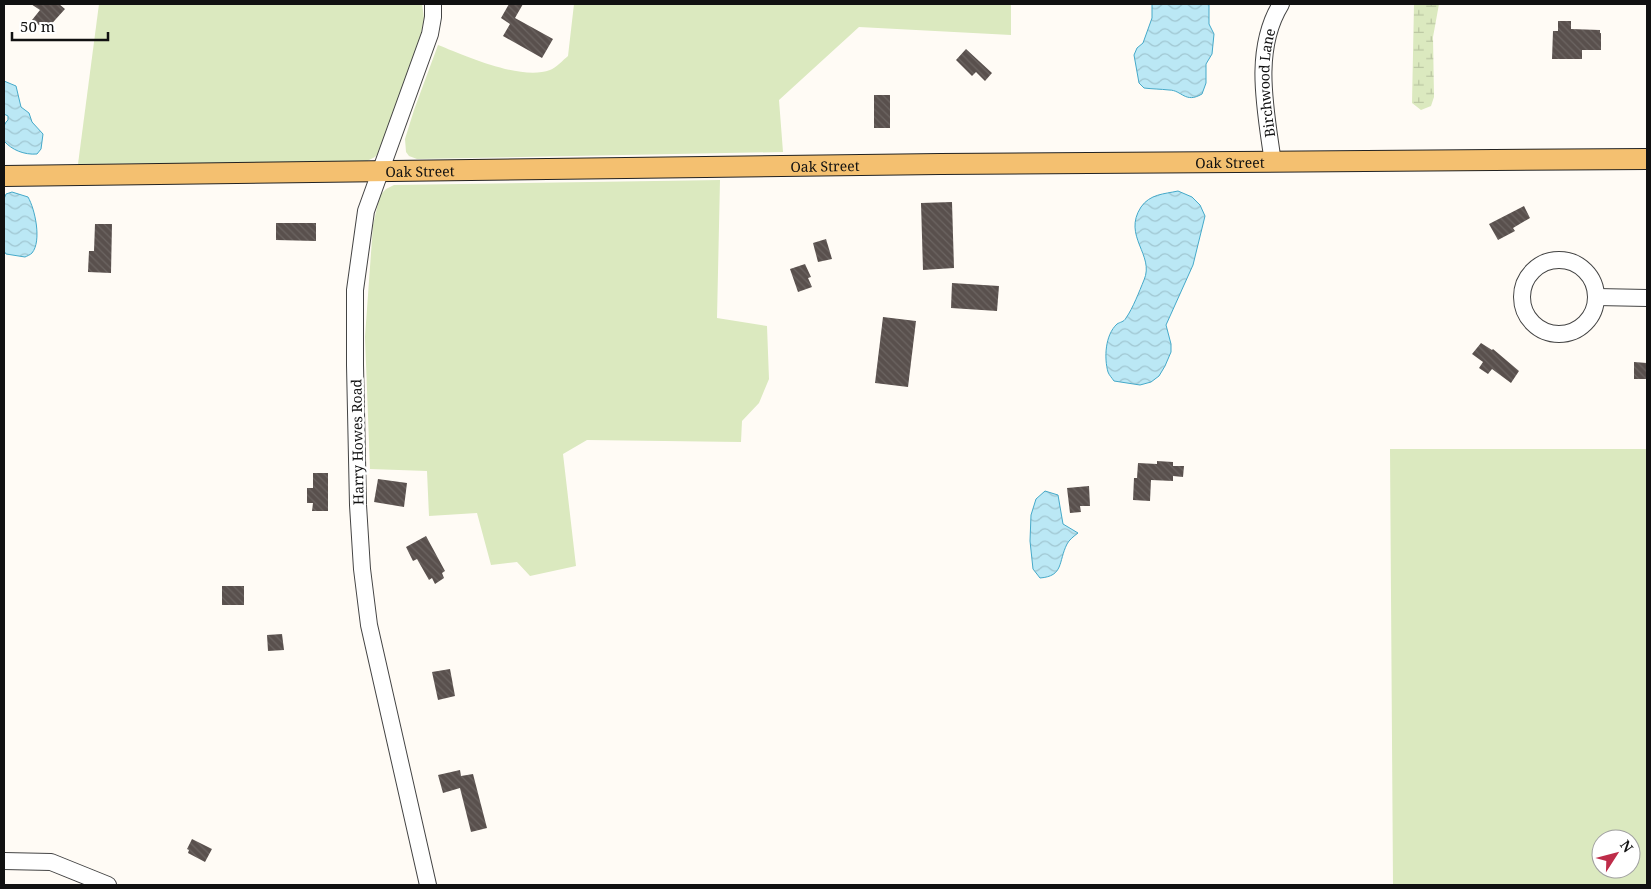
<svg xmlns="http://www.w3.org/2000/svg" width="1651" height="889" viewBox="0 0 1651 889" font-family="'Noto Serif',serif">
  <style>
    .green { fill: #dbe9bf; fill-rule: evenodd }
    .wetland { fill: url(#wetland-marsh) }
    .water { fill: url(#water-waves); stroke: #45a9c9 }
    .building { fill: url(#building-back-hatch) }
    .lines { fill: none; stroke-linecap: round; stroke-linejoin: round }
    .minor-casing { stroke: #444; stroke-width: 18 }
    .major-casing { stroke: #222; stroke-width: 22 }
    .minor { stroke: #fff; stroke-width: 16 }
    .major { stroke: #f4c070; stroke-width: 20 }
    .labels { text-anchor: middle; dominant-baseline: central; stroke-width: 5; stroke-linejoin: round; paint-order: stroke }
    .street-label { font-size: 14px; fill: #111; stroke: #fff }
  </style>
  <defs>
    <pattern id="wetland-marsh" width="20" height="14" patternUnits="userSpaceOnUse" patternTransform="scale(1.25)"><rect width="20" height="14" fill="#dbe9bf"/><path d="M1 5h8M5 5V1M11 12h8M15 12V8" fill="none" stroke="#bbc7a3"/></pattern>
    <pattern id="water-waves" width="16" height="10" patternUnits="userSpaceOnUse" patternTransform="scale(1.25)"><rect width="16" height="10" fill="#bbe8f5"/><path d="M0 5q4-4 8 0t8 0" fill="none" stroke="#a0c6d1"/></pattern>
    <pattern id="building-back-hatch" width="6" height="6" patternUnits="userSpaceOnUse" patternTransform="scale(1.25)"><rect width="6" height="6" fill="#59504d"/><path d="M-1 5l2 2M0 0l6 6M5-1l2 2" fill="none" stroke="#6c6562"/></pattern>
  </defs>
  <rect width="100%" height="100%" fill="#fffbf5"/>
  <g class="green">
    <polygon points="99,4 422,4 424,18 419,45 381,150 375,157 365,162 78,164"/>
    <path d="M574 4H1011V35L859 27 779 100 783 152 417 159 409 156 406 152 405 139 414 110 438 45C466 56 521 81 550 70 556 68 563 60 568 56Z"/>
    <polygon points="720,180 717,318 767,326 769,379 759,403 742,421 741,442 587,440 563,454 576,566 530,576 517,562 491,565 477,513 429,516 427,471 370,469 365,337 373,225 380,195 386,189 394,185"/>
    <path d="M1390 449H1647V885H1393ZM1601 839H1631V869H1601Z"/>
  </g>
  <polygon class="wetland" points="1414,4 1439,4 1433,37 1434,97 1431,106 1421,110 1412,103"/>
  <g class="water">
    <path d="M1152 4H1209V24L1214 34 1212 54 1206 64V83L1202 94C1185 104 1182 90 1169 90 1160 89 1152 89 1144 88L1139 83 1134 55 1137 48 1143 43 1152 18Z"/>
    <path d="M4 81 16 86 21 107 29 113 32 122 43 134 41 149 37 154C24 155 12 150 4 141 4 133 2 125 8 120V116L4 114Z"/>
    <path d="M1178 191 1192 197 1200 205 1205 216 1193 265 1166 325 1171 344V352L1165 366 1159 376 1151 382 1140 385 1114 381C1112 378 1109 375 1108 372 1104 358 1105 335 1117 324 1120 322 1124 322 1126 318 1133 308 1139 292 1144 280 1155 255 1122 236 1141 207 1150 194 1164 194 1178 191Z"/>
    <path d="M12 192 28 197C35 209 42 241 32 253 30 255 27 256 25 257L6 254 4 251V199L6 194Z"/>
    <path d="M1045 491 1058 495 1063 524 1078 533C1074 536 1069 540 1067 544 1058 562 1064 576 1040 578L1033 569 1030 541 1031 515 1036 499Z"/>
  </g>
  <g class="building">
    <polygon points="31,4 59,4 65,9 46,30 32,20 40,10"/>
    <polygon points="509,4 523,4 515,18 553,39 542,58 503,36 510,24 501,18"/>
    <polygon points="1558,21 1571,21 1571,29 1600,30 1600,33 1601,33 1601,50 1582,50 1582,59 1552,59 1553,31 1558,31"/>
    <polygon points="966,49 992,73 985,81 976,72 972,76 956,60"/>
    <rect x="874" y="95" width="16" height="33"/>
    <polygon points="952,202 954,268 923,270 921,203"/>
    <polygon points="1524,206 1530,218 1513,228 1515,231 1498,240 1489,224"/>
    <polygon points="276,223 316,223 316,241 276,240"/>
    <polygon points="95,224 112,224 111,273 88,272 89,251 94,251"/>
    <polygon points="826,239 832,259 818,262 813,243"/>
    <polygon points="805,264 811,277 808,278 812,287 798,292 790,269"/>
    <polygon points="952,283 999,286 997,311 951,308"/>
    <polygon points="883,317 916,321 908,387 875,383"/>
    <polygon points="1481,343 1492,350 1493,349 1519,371 1511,383 1492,369 1488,374 1479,368 1483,362 1472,354"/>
    <polygon points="1634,362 1647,363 1647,379 1634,379"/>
    <polygon points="1157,461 1173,462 1173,466 1184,466 1183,477 1173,476 1173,481 1151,480 1150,501 1133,500 1134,478 1137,478 1138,463 1157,464"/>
    <polygon points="313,473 328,473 328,511 312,511 313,503 307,503 307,488 313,488"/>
    <polygon points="378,479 407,483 404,507 374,502"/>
    <polygon points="1089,486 1090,506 1080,506 1081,512 1070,513 1067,488"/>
    <polygon points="426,536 445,571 442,573 444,578 435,584 432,578 429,580 417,559 413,561 406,547"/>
    <rect x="222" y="586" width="22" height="19"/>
    <polygon points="282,634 284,650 268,651 267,635"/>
    <polygon points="450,669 455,696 438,700 432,672"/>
    <polygon points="460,770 461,776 473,774 487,828 471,832 460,788 443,793 438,775"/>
    <polygon points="192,839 212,849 205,862 188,853 189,850 187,849"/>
  </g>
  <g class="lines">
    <g class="minor-casing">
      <g id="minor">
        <path id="s1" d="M1273 163C1266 111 1252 51 1281 4"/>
        <circle cx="1559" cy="297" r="37"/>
        <polyline points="1597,297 1647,298"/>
        <polyline points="4,861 51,862 108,885"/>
        <polyline points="428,885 369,625 362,569 358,505 355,365 355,290 366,211 430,34 433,17 433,4"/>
      </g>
    </g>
    <g class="major-casing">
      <g id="major">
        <path id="s2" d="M4 176 940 164 1647 159"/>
      </g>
    </g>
    <use href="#minor" class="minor"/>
    <use href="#major" class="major"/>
  </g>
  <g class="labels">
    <g class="street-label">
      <text stroke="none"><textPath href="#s1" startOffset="81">Birchwood Lane</textPath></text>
      <text stroke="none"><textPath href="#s2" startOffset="1226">Oak Street</textPath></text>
      <text stroke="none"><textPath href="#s2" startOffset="821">Oak Street</textPath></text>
      <text stroke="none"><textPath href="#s2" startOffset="416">Oak Street</textPath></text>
      <text transform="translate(357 442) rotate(-91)">Harry Howes Road</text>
    </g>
  </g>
  <rect width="1651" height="889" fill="none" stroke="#111111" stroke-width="10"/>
  <g transform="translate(1616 854) rotate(54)"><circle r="24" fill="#ffffff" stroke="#a0a0a0"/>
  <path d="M0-4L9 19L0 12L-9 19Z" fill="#be2c49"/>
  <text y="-8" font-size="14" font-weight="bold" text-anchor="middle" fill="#111111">N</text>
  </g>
  <path d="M12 32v8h96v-8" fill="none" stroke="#111111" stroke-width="2.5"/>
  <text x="20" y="32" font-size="15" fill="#111111" stroke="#ffffff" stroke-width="4" paint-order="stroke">50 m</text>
</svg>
